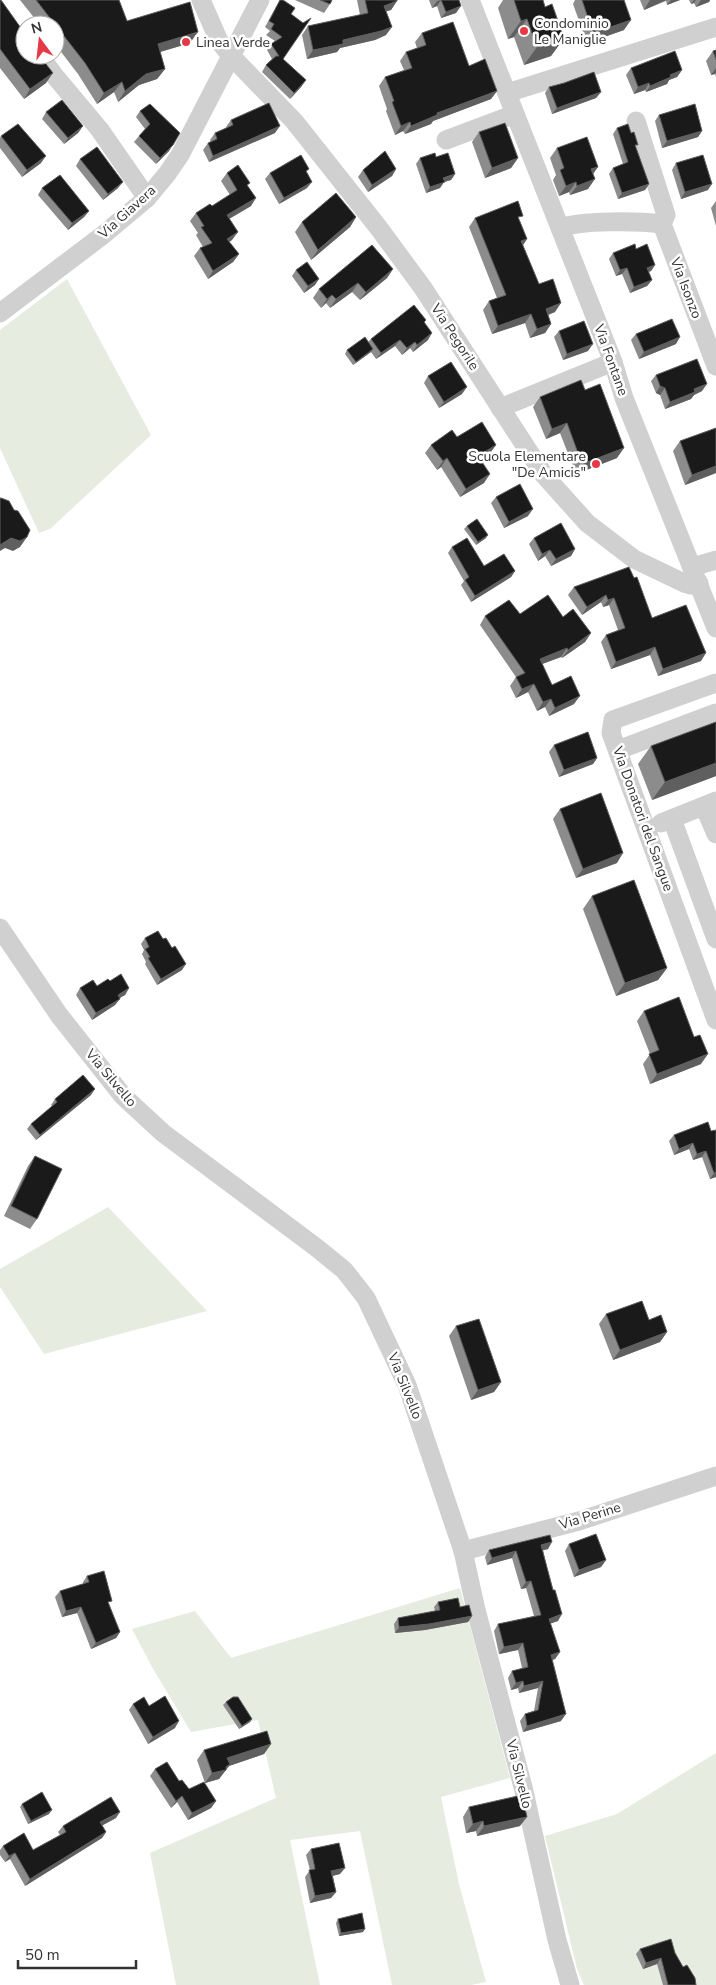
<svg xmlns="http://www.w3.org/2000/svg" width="716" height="1985" viewBox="0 0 716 1985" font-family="'Nunito Sans',sans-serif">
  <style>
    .green { fill: #e6ecdf }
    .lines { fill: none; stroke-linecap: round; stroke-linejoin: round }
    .minor { stroke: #d0d0d0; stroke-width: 19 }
    .wall { fill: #8c8c8c }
    .shaded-wall { fill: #5f5f5f }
    .building { fill: #1a1a1a; stroke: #5f5f5f }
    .poi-dot { fill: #e63946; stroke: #fff; stroke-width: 2 }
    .labels { text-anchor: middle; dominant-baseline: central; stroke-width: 5; stroke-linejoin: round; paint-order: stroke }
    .poi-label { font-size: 14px; fill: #333; stroke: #fff; text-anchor: start }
    .street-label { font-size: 14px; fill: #333; stroke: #fff }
  </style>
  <rect width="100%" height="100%" fill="#fff"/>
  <g class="green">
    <polygon points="67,279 151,435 50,529 39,533 0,448 0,330"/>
    <polygon points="108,1207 207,1311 44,1354 0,1287 0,1269"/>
    <polygon points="460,1588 510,1778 441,1797 459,1884 486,1982 471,1985 392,1985 360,1831 290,1840 320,1985 176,1985 150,1853 276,1798 258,1720 191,1732 152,1667 132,1629 195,1611 231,1658"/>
    <polygon points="716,1753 716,1985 584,1985 577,1969 545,1836 617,1814"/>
  </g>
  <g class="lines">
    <g class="minor">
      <polyline points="201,0 219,41 232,57 294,121 378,227 423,288 544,475 587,523 634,559 684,583 691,585 699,583"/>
      <polyline points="470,0 613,362 624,398 716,628"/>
      <polyline points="39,55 54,75 100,130 147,198"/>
      <polyline points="507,93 716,27"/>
      <polyline points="636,121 666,215 662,224 716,366"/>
      <polyline points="446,140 515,114"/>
      <path d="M560 228C581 220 639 221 662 224"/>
      <polyline points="0,313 103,235 147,198 167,174 180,155 260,0"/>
      <polyline points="500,408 613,362"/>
      <polyline points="692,567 716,560"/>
      <polyline points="716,683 613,720 611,733 716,1020"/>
      <polyline points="618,750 716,713"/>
      <polyline points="704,806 716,834"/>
      <polyline points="672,819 716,939"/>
      <polyline points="661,823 716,801"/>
      <polyline points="0,928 59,1015 123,1096 163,1133 317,1248 344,1270 366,1298 407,1385 463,1551 476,1610 523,1787 557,1940 570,1985"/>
      <polyline points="463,1551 579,1521 716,1476"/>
    </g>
  </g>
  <g class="wall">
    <polygon points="0,0 23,31 46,83 24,99 0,68"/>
    <polygon points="20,0 119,0 127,21 190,43 160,52 165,69 157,79 139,85 118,102 114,92 97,104 78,74 55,44 55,25 40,25"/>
    <polygon points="280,0 291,14 283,59 306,80 301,87 290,99 262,72 266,65 272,59 267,50 271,44 275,41 266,35 270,31 265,27"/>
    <polygon points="295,0 332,0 330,4 324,13"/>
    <polygon points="357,0 397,0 391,10 386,11 386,35 375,40 340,48 337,52 307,59 302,35 308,26 360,15"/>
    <polygon points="429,0 459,0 456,13 441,18 437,6 432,8"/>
    <polygon points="503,0 514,0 545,7 564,38 551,56 524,65 514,37 508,39 498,8"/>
    <polygon points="575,0 624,0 624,30 587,43 573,4"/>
    <polygon points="640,0 680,0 667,5 666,1 644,10"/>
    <polygon points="689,0 710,0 709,2 696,7 694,3 691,4"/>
    <polygon points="422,33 469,66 497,91 491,99 433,121 431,124 405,134 403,131 395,135 386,111 387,109 379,86 385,77 404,70 400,61 406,52 417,48 415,42"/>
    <polygon points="716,50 716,77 715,74 711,75 706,61 713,51"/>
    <polygon points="631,68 682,70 677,77 669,80 667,84 646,92 645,90 634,94 626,75"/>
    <polygon points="549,87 601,92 596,98 552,114 545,93"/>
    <polygon points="150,104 169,151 156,164 134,142 139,136 145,129 136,117 140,111"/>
    <polygon points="46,112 83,126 78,133 64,144 42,119"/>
    <polygon points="659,115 702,131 698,137 662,148 655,121"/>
    <polygon points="231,120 275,133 209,162 203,150 208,143 211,142 210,140 215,133 227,128 226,127"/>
    <polygon points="617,128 636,147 649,184 645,190 618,199 609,174 613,168 623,164 613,134"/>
    <polygon points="479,132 518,158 511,168 485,178 472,142"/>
    <polygon points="1,136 41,163 22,177 0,148 0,138"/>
    <polygon points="557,148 593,174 588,189 570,195 569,192 559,196 553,180 556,175 550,158"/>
    <polygon points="436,157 455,174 451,180 444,182 440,188 426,193 416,164 420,158"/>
    <polygon points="80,159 118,188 103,200 76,166"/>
    <polygon points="676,163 708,190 681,199 672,170"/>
    <polygon points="396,169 392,176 368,192 358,177 363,170"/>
    <polygon points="306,172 307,188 279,204 265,179 270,173"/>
    <polygon points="227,173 248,186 251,206 229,219 232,240 229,242 239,254 233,262 208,279 194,256 200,248 203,247 196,235 198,233 190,221 196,213 212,206 230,195 221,181"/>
    <polygon points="42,188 89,211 84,217 68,230 38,195"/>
    <polygon points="716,201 716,226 711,208"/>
    <polygon points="356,217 350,227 311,260 295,232 302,222"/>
    <polygon points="475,218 520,221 527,239 523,245 539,284 555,312 548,315 551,324 545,333 530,338 525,323 492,334 483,310 489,301 497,298 469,227"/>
    <polygon points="636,249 655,265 651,271 648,272 652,280 647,286 630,293 622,274 616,276 609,259 613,253"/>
    <polygon points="393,269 387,278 360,300 352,292 330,308 326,303 321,308 313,298 319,289"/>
    <polygon points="296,270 315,285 304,293 292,276"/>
    <polygon points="426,320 424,323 428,340 413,352 410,348 402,355 395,346 376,359 371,352 353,365 345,354 347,350 368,342 371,339"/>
    <polygon points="559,331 588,351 563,360 554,337"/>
    <polygon points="636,334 676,344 639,359 631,340"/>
    <polygon points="656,375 702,391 694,395 691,399 665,409 660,395 656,393 651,381"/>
    <polygon points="428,376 462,394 439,408 424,383"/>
    <polygon points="585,390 617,458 576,474 560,433 546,439 533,407 540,397"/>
    <polygon points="457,437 496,445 490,453 480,460 484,483 460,497 441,467 437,470 425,453 431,445"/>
    <polygon points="680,441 716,473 685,485 673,451"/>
    <polygon points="496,497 528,516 504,528 491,503"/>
    <polygon points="467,526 486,538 476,545 464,529"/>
    <polygon points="534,538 575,549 571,556 551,566 545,556 538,561 529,544"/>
    <polygon points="452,547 484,566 515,571 511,577 471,602 461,585 464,581 448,553"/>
    <polygon points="634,578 652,618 701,661 658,676 650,655 611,669 601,642 606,635 618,630 609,605 603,607 601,602 582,615 568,595 574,587"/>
    <polygon points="520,614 563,617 591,633 585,642 562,658 561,657 542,664 552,685 574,704 549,716 545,707 537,711 528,692 516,698 510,686 516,677 480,625 485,616"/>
    <polygon points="716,722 716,776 652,800 638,764 651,746"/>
    <polygon points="554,745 597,758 593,764 559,777 549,752"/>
    <polygon points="560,809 617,863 576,878 553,819"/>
    <polygon points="592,896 667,968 658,980 616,996 583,909"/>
    <polygon points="145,938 163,939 172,948 182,970 157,985 145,964 146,962 142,954 144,950 141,944"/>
    <polygon points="110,981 129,988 125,995 119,998 115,1005 92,1020 76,995 80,988 97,986"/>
    <polygon points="644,1011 701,1064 650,1084 643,1064 650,1054 637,1021"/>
    <polygon points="91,1095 36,1140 27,1129 31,1124 52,1106 51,1105 55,1099"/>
    <polygon points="708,1122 716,1177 710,1179 702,1157 693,1160 689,1149 674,1155 669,1141 674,1135"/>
    <polygon points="35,1156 37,1219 30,1229 4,1216 28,1166"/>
    <polygon points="606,1314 649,1320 667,1332 660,1342 613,1360 599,1324"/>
    <polygon points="456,1326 501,1382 494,1392 471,1400 449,1336"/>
    <polygon points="569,1544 606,1560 601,1567 574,1577 565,1551"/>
    <polygon points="548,1549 543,1550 558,1621 550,1623 560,1652 555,1659 552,1660 561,1721 523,1732 520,1721 525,1714 534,1711 538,1688 519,1693 518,1688 511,1690 508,1678 512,1671 522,1668 518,1650 499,1654 494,1631 498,1624 534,1616 526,1588 521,1589 512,1558 487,1565 485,1557 489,1550"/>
    <polygon points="87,1576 109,1606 120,1632 116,1638 91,1649 77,1613 62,1617 55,1597 60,1591 83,1584 83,1582"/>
    <polygon points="438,1602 460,1607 472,1616 468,1622 425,1630 395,1633 394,1624 398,1618 435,1611 434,1607"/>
    <polygon points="226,1702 252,1719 250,1722 239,1729 223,1705"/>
    <polygon points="133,1704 149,1706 175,1728 148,1744 129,1710"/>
    <polygon points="271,1744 264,1754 229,1766 219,1779 205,1783 197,1760 204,1750"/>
    <polygon points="155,1769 179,1781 189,1789 216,1801 211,1808 188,1820 177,1802 171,1808 150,1776"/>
    <polygon points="22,1804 49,1814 28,1824 20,1807"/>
    <polygon points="469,1807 520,1826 477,1836 476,1831 466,1833 463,1817"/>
    <polygon points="116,1818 102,1825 106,1832 102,1838 25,1886 10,1859 5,1862 0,1855 0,1850 3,1846 33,1850 60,1835 58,1832 63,1826"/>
    <polygon points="311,1849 340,1874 333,1876 336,1892 331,1898 310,1903 305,1877 310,1870 306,1855"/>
    <polygon points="338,1919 363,1932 339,1936 336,1923"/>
    <polygon points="640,1949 675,1953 683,1967 696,1985 663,1985 657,1964 643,1969 636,1954"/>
  </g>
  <g class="shaded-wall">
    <polygon points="441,0 437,6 432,8 437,1"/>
    <polygon points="650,0 666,0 644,10"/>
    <polygon points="671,0 680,0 667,5"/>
    <polygon points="694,0 696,0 694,3 691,4"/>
    <polygon points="701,0 710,0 709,2 696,7"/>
    <polygon points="397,1 391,10 378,14 384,6"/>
    <polygon points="461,6 456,13 441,18 446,12"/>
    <polygon points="527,19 514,37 508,39 521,21"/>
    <polygon points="631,20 624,30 587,43 593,33"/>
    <polygon points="392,27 386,35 375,40 340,48 337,52 307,59 313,50 343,40"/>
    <polygon points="198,32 190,43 150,55 158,44"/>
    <polygon points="564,38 551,56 524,65 537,47"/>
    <polygon points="716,68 716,72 715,74 711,75"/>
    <polygon points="165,69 157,79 139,85 118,102 125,91 146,74"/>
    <polygon points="682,70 677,77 669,80 667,84 646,92 650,86 670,75"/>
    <polygon points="53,73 46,83 24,99 30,89"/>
    <polygon points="306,80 301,87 290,99 294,93"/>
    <polygon points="122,82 114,92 97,104 104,93"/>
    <polygon points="649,83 645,90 634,94 638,87"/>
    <polygon points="497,91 491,99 433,121 431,124 405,134 411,126 437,113"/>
    <polygon points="601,92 596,98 552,114 557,108"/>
    <polygon points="410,122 403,131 395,135 401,126"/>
    <polygon points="83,126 78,133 64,144 68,138"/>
    <polygon points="280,126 275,133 209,162 213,156"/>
    <polygon points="702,131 698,137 662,148 667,141"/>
    <polygon points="173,145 169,151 156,164 160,158"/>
    <polygon points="46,156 41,163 22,177 27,170"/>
    <polygon points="518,158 511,168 485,178 492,168"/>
    <polygon points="598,167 591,177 591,169"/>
    <polygon points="396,169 392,176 368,192 372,185"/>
    <polygon points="455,174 451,180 444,182 440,188 426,193 430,187 443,178"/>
    <polygon points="595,179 588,189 570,195 577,186"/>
    <polygon points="123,182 118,188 103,200 108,194"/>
    <polygon points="312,182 307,188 279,204 284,198"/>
    <polygon points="576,182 569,192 559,196 566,186"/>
    <polygon points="649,184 645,190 618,199 622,193"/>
    <polygon points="712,184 708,190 681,199 685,192"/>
    <polygon points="256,198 251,206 222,223 227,215"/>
    <polygon points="89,211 84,217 68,230 72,223"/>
    <polygon points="356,217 350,227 311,260 318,250"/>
    <polygon points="238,232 232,240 221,247 227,239"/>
    <polygon points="527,239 521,248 521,241"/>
    <polygon points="239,254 233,262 208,279 213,271"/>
    <polygon points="655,265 651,271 643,274 647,268"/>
    <polygon points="627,268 622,274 616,276 620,270"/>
    <polygon points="393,269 387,278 360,300 366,292"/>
    <polygon points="319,279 315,285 304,293 308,286"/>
    <polygon points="652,280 647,286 630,293 634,287"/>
    <polygon points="358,283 352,292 330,308 336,299"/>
    <polygon points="332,295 326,303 321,308 327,299"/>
    <polygon points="561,303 555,312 540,318 546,309"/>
    <polygon points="531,314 525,323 492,334 498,326"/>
    <polygon points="551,324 545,333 530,338 537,329"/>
    <polygon points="432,333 428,340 413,352 417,345"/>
    <polygon points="680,337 676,344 639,359 644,352"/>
    <polygon points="400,340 395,346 376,359 381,353"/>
    <polygon points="415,342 410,348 402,355 407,348"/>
    <polygon points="593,344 588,351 563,360 567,354"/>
    <polygon points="373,349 371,352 353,365 356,362"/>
    <polygon points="707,384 702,391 694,395 691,399 665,409 670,402 694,389"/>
    <polygon points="660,386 665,388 660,395 656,393"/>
    <polygon points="467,387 462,394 439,408 444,402"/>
    <polygon points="567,423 560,433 546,439 552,429"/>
    <polygon points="496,445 490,453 472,465 478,456"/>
    <polygon points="624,448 617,458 576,474 582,464"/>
    <polygon points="447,458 441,467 437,470 443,461"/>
    <polygon points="716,466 716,473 685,485 692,475"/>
    <polygon points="490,474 484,483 460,497 466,489"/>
    <polygon points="533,509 528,516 504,528 509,522"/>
    <polygon points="488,535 486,538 476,545 478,542"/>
    <polygon points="27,537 20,547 13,551 5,548 0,551 0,545 11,538"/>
    <polygon points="575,549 571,556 551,566 556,559"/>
    <polygon points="550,550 545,556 538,561 542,554"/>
    <polygon points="515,571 511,577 471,602 475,596"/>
    <polygon points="606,595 601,602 582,615 587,607"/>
    <polygon points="614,598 609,605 603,607 608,600"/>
    <polygon points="591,633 585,642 562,658 568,650"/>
    <polygon points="655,647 650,655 611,669 616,662"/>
    <polygon points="567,648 561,657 534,667 540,659"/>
    <polygon points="706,653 701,661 658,676 663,669"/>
    <polygon points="534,684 528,692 516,698 522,689"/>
    <polygon points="580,696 574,704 549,716 555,708"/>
    <polygon points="551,699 545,707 537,711 543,702"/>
    <polygon points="597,758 593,764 559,777 564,770"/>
    <polygon points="716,763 716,776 652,800 665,782"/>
    <polygon points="623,853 617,863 576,878 583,869"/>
    <polygon points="186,964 182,970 157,985 161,979"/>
    <polygon points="667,968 658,980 616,996 625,983"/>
    <polygon points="129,988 125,995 113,1002 118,995"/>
    <polygon points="120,999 115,1005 92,1020 96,1013"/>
    <polygon points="708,1054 701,1064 650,1084 657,1074"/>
    <polygon points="95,1089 91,1095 36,1140 40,1135"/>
    <polygon points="693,1143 689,1149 674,1155 679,1149"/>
    <polygon points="706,1151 702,1157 693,1160 697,1154"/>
    <polygon points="716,1172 716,1177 710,1179 714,1173"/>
    <polygon points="667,1332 660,1342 613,1360 620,1350"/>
    <polygon points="501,1382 494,1392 471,1400 478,1390"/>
    <polygon points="552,1542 548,1549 537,1552 541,1545"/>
    <polygon points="516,1551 512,1558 487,1565 492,1558"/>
    <polygon points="606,1560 601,1567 574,1577 579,1570"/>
    <polygon points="531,1581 526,1588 521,1589 526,1582"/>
    <polygon points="81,1607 77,1613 62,1617 66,1611"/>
    <polygon points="562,1614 558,1621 544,1626 549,1619"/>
    <polygon points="472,1616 468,1622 425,1630 395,1633 399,1627"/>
    <polygon points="120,1632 116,1638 91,1649 96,1643"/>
    <polygon points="523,1643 518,1650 499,1654 504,1647"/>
    <polygon points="560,1652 555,1659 546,1662 551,1655"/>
    <polygon points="523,1681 518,1688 511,1690 516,1683"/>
    <polygon points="543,1681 538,1688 519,1693 524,1686"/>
    <polygon points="566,1714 561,1721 523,1732 527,1726"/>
    <polygon points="252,1719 250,1722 239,1729 242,1726"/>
    <polygon points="179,1721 175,1728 148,1744 153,1737"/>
    <polygon points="271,1744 264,1754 229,1766 219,1779 205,1783 212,1773 227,1758"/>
    <polygon points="182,1796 177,1802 171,1808 176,1801"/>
    <polygon points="216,1801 211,1808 188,1820 192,1813"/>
    <polygon points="52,1810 49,1814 28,1824 31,1821"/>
    <polygon points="120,1812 116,1818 96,1829 100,1822"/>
    <polygon points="527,1817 520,1826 477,1836 484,1826"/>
    <polygon points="483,1821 476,1831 466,1833 473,1824"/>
    <polygon points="106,1832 102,1838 25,1886 30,1879"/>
    <polygon points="15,1853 10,1859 5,1862 9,1856"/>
    <polygon points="345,1868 340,1874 327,1877 331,1871"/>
    <polygon points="336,1892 331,1898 310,1903 315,1896"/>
    <polygon points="365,1929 363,1932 339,1936 341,1933"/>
    <polygon points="661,1958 657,1964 643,1969 646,1963"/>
  </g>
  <g class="building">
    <polygon points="0,0 1,0 23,31 25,32 25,55 39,55 53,73 30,89 0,49"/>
    <polygon points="36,0 119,0 127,21 190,2 198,32 158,44 165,69 146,74 125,91 122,82 104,93 85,63"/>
    <polygon points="280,0 283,0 295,8 291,14 303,23 311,18 283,59 306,80 294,93 266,65 276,56 279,56 271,44 282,37 271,29 274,24 269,21"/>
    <polygon points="320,0 332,0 330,4"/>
    <polygon points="365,0 397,0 397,1 384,6 392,27 381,31 343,40 343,44 313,50 308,26 368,13"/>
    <polygon points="441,0 459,0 461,6 446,12"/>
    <polygon points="514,0 543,0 545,7 552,4 564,38 537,47 527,19 521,21"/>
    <polygon points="582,0 624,0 631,20 593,33"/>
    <polygon points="453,22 469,66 485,59 497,91 437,113 437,115 411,126 410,122 401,126 392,102 394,101 385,77 412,68 406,52 426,45 422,33"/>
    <polygon points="716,50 716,60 713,51"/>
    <polygon points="675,51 682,70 670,75 671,77 650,86 649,83 638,87 631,68"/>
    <polygon points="594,72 601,92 557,108 549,87 564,83"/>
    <polygon points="62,100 83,126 68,138 46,112"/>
    <polygon points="269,103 280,126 213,156 208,143 217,139 215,133 233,125 231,120"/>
    <polygon points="150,104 180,133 173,145 160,158 139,136 150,124 140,111"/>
    <polygon points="695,104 702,131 667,141 659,115"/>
    <polygon points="505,123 518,158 492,168 479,132"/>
    <polygon points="18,124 46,156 27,170 1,136"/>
    <polygon points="628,124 631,133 634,132 638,145 635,145 649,184 622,193 613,168 628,162 617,128"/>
    <polygon points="587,137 598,167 591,169 595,179 577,186 576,182 566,186 560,170 564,168 557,148"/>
    <polygon points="97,147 123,182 108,194 80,159"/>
    <polygon points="385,151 396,169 372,185 363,170"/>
    <polygon points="435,153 436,157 448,153 455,174 443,178 445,182 430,187 420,158"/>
    <polygon points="301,155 309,169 306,171 312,182 284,198 270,173"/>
    <polygon points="703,155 712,184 685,192 676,163"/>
    <polygon points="238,165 250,183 247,185 256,198 227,215 238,232 227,239 239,254 213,271 200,248 212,243 201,227 204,226 196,213 210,204 212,206 237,190 227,173"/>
    <polygon points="60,175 89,211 72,223 42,188"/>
    <polygon points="336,193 356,217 318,250 302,222"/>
    <polygon points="518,201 523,216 518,217 527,239 521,241 539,284 553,279 561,303 546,309 551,324 537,329 531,314 498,326 489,301 506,295 475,218"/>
    <polygon points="635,244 636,249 647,244 655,265 647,268 652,280 634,287 627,268 620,270 613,253"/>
    <polygon points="372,245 393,269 366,292 358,283 336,299 332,295 327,299 319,289"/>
    <polygon points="307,262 319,279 308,286 296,270"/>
    <polygon points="414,305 426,320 424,322 432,333 417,345 415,342 407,348 400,340 381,353 371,339"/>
    <polygon points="672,319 680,337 644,352 636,334"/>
    <polygon points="584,321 593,344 567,354 559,331"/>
    <polygon points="365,337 373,349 356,362 347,350"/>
    <polygon points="697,359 707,384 694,389 695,392 670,402 665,388 660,386 656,375"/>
    <polygon points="451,362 467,387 444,402 428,376"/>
    <polygon points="581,380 585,390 600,384 624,448 582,464 567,423 552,429 540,397"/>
    <polygon points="482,422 496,445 478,456 490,474 466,489 447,458 443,461 431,445 452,430 457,437"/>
    <polygon points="716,428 716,466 692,475 680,441"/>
    <polygon points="520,484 533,509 509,522 496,497"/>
    <polygon points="0,498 1,498 9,501 14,510 18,511 30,530 27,537 20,541 11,538 0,545"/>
    <polygon points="477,519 488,535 478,542 467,526"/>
    <polygon points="561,523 575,549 556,559 550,550 542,554 534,538"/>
    <polygon points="467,538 484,566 504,554 515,571 475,596 465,580 469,577 452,547"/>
    <polygon points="629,567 634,578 637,577 652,618 686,605 706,653 663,669 655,647 616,662 606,635 625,628 614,598 608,600 606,595 587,607 574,587"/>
    <polygon points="548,595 563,617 573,609 591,633 568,650 567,648 540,659 552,685 571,676 580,696 555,708 551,699 543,702 534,684 522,689 516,677 525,673 485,616 509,600 520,614"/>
    <polygon points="716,722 716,763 665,782 651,746"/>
    <polygon points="588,732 597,758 564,770 554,745"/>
    <polygon points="601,793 623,853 583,869 560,809"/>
    <polygon points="634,880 667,968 625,983 592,896"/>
    <polygon points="158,931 163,939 166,938 172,948 175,946 186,964 161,979 148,958 150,957 145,949 149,947 145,938"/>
    <polygon points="121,974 129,988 118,995 120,999 96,1013 80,988 93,980 97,986 108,979 110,981"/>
    <polygon points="679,997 694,1037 700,1035 708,1054 657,1074 649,1054 659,1050 644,1011"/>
    <polygon points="83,1075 95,1089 40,1135 31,1124 57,1102 55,1099"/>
    <polygon points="708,1122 711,1131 716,1130 716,1172 714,1173 706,1151 697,1154 693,1143 679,1149 674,1135"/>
    <polygon points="35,1156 62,1169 37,1219 11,1206"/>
    <polygon points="642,1301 649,1320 661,1315 667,1332 620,1350 606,1314"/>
    <polygon points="479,1319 501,1382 478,1390 456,1326"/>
    <polygon points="596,1534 606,1560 579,1570 569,1544"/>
    <polygon points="550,1535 552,1542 541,1545 553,1590 555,1590 562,1614 549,1619 560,1652 551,1655 566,1714 527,1726 525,1714 538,1710 543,1681 524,1686 523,1681 516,1683 512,1671 528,1667 523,1643 504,1647 498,1624 541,1615 531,1581 526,1582 516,1551 492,1558 489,1550"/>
    <polygon points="104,1571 112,1601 108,1602 120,1632 96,1643 81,1607 66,1611 60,1591 89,1582 87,1576"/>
    <polygon points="458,1598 460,1607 469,1605 472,1616 429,1624 399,1627 398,1618 440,1610 438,1602"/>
    <polygon points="165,1696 179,1721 153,1737 133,1704 144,1697 149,1706"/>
    <polygon points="233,1697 238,1697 252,1719 242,1726 226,1702"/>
    <polygon points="267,1731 271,1744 227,1758 230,1764 226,1767 226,1770 212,1773 204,1750"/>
    <polygon points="167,1762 179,1781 182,1780 189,1789 204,1782 216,1801 192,1813 182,1796 176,1801 155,1769"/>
    <polygon points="42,1792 52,1810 31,1821 22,1804"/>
    <polygon points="522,1795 527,1817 484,1826 483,1821 473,1824 469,1807"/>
    <polygon points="111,1797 120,1812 100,1822 106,1832 30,1879 15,1853 9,1856 3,1846 24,1833 33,1850 66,1832 63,1826"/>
    <polygon points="339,1843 345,1868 331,1871 336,1892 315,1896 309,1870 315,1869 311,1849"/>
    <polygon points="362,1913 365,1929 341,1933 338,1919"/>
    <polygon points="671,1939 675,1953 683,1967 687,1965 695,1978 696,1985 668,1985 661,1958 646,1963 640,1949"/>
  </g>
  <g class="poi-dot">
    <circle cx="524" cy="31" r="5"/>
    <circle cx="186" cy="42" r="5"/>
    <circle cx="596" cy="464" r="5"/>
  </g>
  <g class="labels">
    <g class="poi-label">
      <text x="534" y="23">Condominio<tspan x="534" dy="16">Le Maniglie</tspan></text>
      <text x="196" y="42">Linea Verde</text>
      <text x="586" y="456" text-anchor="end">Scuola Elementare<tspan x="586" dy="16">"De Amicis"</tspan></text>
    </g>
    <g class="street-label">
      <text transform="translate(127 212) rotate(-42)">Via Giavera</text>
      <text transform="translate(686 288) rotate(69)">Via Isonzo</text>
      <text transform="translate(455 337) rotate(57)">Via Pegorile</text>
      <text transform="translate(611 360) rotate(70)">Via Fontane</text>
      <text transform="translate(643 819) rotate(70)">Via Donatori del Sangue</text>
      <text transform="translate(111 1078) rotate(50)">Via Silvello</text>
      <text transform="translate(405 1386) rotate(68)">Via Silvello</text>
      <text transform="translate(590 1516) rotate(-17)">Via Perine</text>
      <text transform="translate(519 1774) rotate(76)">Via Silvello</text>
    </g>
  </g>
  <g transform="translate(40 40) rotate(345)"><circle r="24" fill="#ffffff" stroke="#adadad"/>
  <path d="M0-4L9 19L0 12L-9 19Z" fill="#e63946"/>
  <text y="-8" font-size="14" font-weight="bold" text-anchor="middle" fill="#333333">N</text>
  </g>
  <path d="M18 1960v8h118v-8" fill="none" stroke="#333333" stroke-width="2.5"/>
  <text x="25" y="1960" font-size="15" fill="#333333" stroke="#ffffff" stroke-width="4" paint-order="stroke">50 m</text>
</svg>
